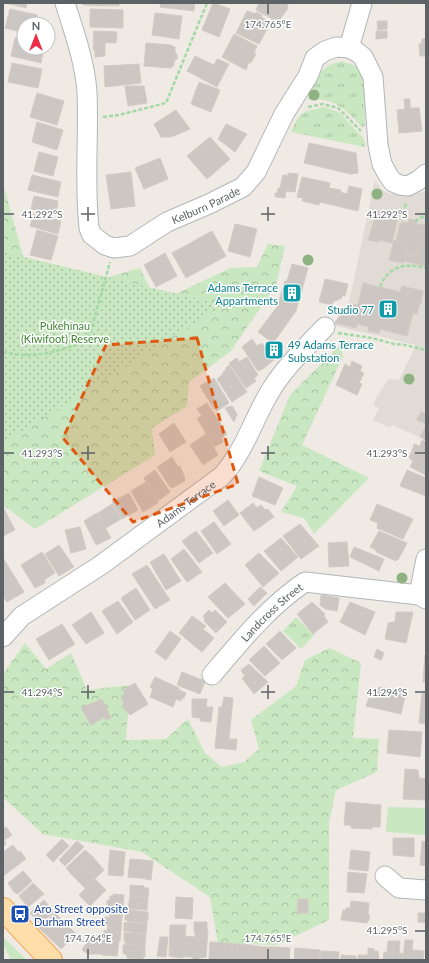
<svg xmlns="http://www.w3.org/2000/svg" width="429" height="963" viewBox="0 0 429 963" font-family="Lato,sans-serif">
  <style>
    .education { fill: #e1dbd5 }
    .grass { fill: url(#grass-tufts) }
    .forest { fill: url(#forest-crowns) }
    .park { fill: url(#park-dots) }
    .garden { fill: #c9e7c0 }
    .building { fill: #ccc7c3; stroke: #d4cac2 }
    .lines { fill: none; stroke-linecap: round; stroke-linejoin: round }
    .minor-casing { stroke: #b2b6b9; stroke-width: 21 }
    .major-casing { stroke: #f3a659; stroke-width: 24 }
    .path { stroke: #a3d9a5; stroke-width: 2.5; stroke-dasharray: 4 2; stroke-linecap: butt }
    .minor { stroke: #fff; stroke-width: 19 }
    .major { stroke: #ffdea9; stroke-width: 22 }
    .tree { fill: #8fb283 }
    .marked { fill: #e15910; fill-opacity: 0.2; stroke: #e15910; stroke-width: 3; stroke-dasharray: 8 5; stroke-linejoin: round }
    .ticks { fill: none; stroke: #5c6265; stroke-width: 1.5 }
    .labels { text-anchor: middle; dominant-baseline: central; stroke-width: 3; stroke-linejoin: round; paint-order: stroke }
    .street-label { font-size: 11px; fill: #5c6265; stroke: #fff }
    .culture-label { font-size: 11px; fill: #0d838f; stroke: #fff; text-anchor: end }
    .park-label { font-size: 11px; fill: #418533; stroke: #fff }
    .transit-label { font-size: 11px; fill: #164399; stroke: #fff; text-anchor: start }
    .ticks-label { font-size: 10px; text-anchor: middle; fill: #5c6265; stroke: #fff; stroke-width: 3; stroke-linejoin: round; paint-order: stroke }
  </style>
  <defs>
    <pattern id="grass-tufts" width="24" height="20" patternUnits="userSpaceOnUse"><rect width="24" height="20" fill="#c9e7c0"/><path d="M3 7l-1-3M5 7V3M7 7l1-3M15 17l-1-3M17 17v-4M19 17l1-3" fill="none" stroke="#a6bfa0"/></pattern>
    <pattern id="forest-crowns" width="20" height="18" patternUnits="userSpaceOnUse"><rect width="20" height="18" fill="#c9e7c0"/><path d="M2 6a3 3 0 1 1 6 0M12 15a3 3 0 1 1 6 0" fill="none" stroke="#a6bfa0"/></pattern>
    <pattern id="park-dots" width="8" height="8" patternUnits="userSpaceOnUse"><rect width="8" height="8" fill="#c9e7c0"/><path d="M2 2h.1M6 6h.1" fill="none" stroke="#a6bfa0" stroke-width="1.8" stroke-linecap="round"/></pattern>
  </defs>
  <rect width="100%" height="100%" fill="#efeae4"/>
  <polygon class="education" points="375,180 382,190 390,194 410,195 426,191 426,440 392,425 390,428 373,420 379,408 373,405 376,398 389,379 399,380 416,345 332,325 349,302"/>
  <g class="grass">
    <path d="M341 61 356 66 364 79 365 126 362 127C351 115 340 103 324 100 319 99 313 100 308 100 315 79 318 67 341 61Z"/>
    <path d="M325 107 340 113 364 139 365 147 291 132C301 110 302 112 325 107Z"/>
    <polygon points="296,617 314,635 301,649 283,631"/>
  </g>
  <g class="forest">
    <polygon points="3,184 28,273 68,289 140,268 157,303 230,268 257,267 268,244 285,246 276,285 231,351 189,382 187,406 152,428 155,455 35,529 3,505"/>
    <polygon points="340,345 343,356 302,445 369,478 314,534 304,518 281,512 297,486 259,471 290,395"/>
    <polygon points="25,643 46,669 71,653 87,690 130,685 126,740 166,739 188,719 205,753 222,767 244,762 259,749 251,720 296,686 305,660 330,648 361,663 353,738 379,739 377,772 336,790 329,822 329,920 276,945 218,943 210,897 142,852 43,834 6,800 3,799 3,674"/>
  </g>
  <polygon class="park" points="3,252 223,305 3,443"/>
  <g class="garden">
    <polygon points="388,807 426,808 426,835 386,832"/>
    <polygon points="3,937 27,960 11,960 3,944"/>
  </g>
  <g class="building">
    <polygon points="6,3 27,3 26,8"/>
    <polygon points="83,3 119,3 119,6 83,5"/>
    <polygon points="161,3 195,3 194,11 160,7"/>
    <polygon points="213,3 230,9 219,37 202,30"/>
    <polygon points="259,3 284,3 287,4 288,8 278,22 256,10"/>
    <polygon points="10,9 37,15 35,24 24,24 24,33 5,28"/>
    <polygon points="90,9 123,10 123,28 90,27"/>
    <polygon points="247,11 256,14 256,12 262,15 261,17 271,22 259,44 236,33"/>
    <polygon points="155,13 182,16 179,39 152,35"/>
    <polygon points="377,21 387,21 387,29 378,30"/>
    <polygon points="94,31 117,32 116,43 93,42"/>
    <polygon points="376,31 387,31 387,38 376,39"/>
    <polygon points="234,34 257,46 254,53 256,54 251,63 249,62 246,70 222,57"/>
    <polygon points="15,38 24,39 24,48 44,48 41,63 11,56"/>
    <polygon points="426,38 426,56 420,56 419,44 422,43 422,39"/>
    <polygon points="94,42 105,43 105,56 95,57 95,50 93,50"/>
    <polygon points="146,43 170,45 175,47 175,52 177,54 177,59 174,61 174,65 171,68 144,66"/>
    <polygon points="195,56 214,65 217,59 229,64 217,87 187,71"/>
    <polygon points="12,63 42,69 38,88 8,82"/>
    <polygon points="139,64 141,83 105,87 104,66"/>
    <polygon points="199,82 220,90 211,112 191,104"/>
    <polygon points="125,86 144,86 147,103 128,106"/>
    <polygon points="37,93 64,101 57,125 30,117"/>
    <polygon points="404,99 410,99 410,108 419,108 422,131 399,133 397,110 405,109"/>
    <polygon points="176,110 190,129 171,137 161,137 154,124"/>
    <polygon points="37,122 63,130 57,150 32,142"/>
    <polygon points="226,124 247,134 235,152 218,139"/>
    <polygon points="210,137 230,159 207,179 187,156"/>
    <polygon points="309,143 356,153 358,173 351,174 304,163"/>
    <polygon points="39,152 58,157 53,176 34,171"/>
    <polygon points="160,158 168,179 144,189 135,168"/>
    <polygon points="131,172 135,206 111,209 106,175"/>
    <polygon points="288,173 298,174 295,192 286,191 285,198 276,197 275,196 275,193 277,193 278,188 280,188 283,175 288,176"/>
    <polygon points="32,175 61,182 58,197 28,190"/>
    <polygon points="302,177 330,183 329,188 341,190 340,192 347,194 349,186 362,189 358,211 320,202 319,205 302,201 303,198 297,197"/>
    <polygon points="34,196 58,201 56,214 31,209"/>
    <polygon points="377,211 398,216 392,243 379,240 379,242 368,240"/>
    <polygon points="34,213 61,221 58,234 30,226"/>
    <polygon points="409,219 417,221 416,224 426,225 426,248 419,246 416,255 405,253 406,245 396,243 400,223 401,224 402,222 408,223"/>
    <polygon points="235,224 257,229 250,257 228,251"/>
    <polygon points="37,230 58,236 51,260 30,255"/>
    <polygon points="212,231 226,256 186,278 172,253"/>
    <polygon points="394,240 397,241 396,243 406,245 404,263 389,260"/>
    <polygon points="419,246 426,248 426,266 404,261 406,254 416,255"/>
    <polygon points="165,253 177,276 156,287 144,265"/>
    <polygon points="292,264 308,268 296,311 273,343 258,332 277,307 285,281 287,281"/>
    <polygon points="325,279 348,284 345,296 342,295 342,298 333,302 332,305 319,302"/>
    <polygon points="363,283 400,292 402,286 423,291 421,303 415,302 420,303 417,314 413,313 407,336 380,329 379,333 368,331 369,327 354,323"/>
    <polygon points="349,304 358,305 354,323 357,324 356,328 335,323"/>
    <polygon points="252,339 257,346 262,343 274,360 264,368 258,371 242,347"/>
    <polygon points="275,345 279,351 272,356 268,349"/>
    <polygon points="247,357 258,375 254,378 256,381 246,388 229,363 237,358 239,362"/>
    <polygon points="352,361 362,366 360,371 364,373 359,383 362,384 357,395 336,385 345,364 350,367"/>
    <polygon points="229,365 247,392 232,402 217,379 223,374 223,372 226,370 226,368"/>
    <polygon points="214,378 229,403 217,411 216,408 214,409 200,386"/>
    <polygon points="207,403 227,434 221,438 223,442 214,447 197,418 202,416 197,409"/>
    <polygon points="232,406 237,414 234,422 225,408"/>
    <polygon points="421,412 426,414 426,424 417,420"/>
    <polygon points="174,423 186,442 170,452 159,434"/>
    <polygon points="426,426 426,440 420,437"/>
    <polygon points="206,434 218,455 203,465 190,445"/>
    <polygon points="422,440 426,442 426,457 412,451 414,444 420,446"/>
    <polygon points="412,451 426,457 426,475 410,467 413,461 409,458"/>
    <polygon points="172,457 178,467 180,466 185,478 184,479 185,481 172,488 171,487 170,487 157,467"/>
    <polygon points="155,470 170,492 158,501 144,478"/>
    <polygon points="407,470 426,478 426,496 400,486"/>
    <polygon points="259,477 283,488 275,505 252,496"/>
    <polygon points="146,482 158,503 143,512 131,491"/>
    <polygon points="129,493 138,510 122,519 112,502"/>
    <polygon points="228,500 239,515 224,526 213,511"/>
    <polygon points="253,503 257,508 261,505 265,510 268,509 274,517 254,531 240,513"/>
    <polygon points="112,504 121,519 106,528 98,513"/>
    <polygon points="377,504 413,519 403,539 377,528 378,523 370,520"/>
    <polygon points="3,507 15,530 3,536"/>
    <polygon points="97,513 111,538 96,545 84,521"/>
    <polygon points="214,522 231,544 217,554 201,531"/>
    <polygon points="300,524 319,546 301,559 283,536"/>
    <polygon points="80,527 86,549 71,553 65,530"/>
    <polygon points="196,531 213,553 199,563 182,541"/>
    <polygon points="379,531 407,543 398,560 397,559 396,561 376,552 376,550 370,547"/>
    <polygon points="281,538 298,557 281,571 264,551"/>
    <polygon points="347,542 349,566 329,567 328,543"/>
    <polygon points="59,545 74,567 59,576 45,554"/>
    <polygon points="354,547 384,559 379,571 350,557"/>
    <polygon points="184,549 202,572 187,582 171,559"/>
    <polygon points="42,552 55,573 44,580 45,583 35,588 21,565"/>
    <polygon points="259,553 279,573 263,587 245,565"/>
    <polygon points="164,554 181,581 166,590 150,562"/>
    <polygon points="3,558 24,592 7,602 3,596"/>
    <polygon points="147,565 170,600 155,609 132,574"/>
    <polygon points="225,583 245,604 228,618 208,597"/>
    <polygon points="260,587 267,593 254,606 248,599"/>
    <polygon points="136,588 150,610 135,620 121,598"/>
    <polygon points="321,595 339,598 337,611 325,609 320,605"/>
    <polygon points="118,601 133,622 117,634 102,611"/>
    <polygon points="312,602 325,614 324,616 328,622 313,634 297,614"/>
    <polygon points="350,602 375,612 365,635 340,622"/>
    <polygon points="209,610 212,613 215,610 227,622 216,633 204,621 205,619 203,616"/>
    <polygon points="91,612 104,633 86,644 72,625"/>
    <polygon points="396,612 413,612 406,643 385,639 388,623 395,622"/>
    <polygon points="192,616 206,626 203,629 214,638 202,652 179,633"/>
    <polygon points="62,624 75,644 49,660 36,639"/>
    <polygon points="170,631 181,639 166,660 155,652"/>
    <polygon points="280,631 296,648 282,660 266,644"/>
    <polygon points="264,646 280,663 265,676 249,660"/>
    <polygon points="377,649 384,653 381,660 374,657"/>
    <polygon points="425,655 426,656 426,682 423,682"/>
    <polygon points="249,664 268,682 254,694 242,678 245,676 241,670"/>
    <polygon points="182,672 205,681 200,694 177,685"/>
    <polygon points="155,677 179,688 179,690 186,693 184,698 182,698 181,701 176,699 173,707 150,697 153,689 150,687"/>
    <polygon points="135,683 148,704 130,715 122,706 124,704 121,696 125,694 123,690"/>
    <polygon points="379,687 406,692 401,714 366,706 369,698 376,698"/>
    <polygon points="422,693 426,693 426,724 419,723"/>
    <polygon points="224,697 233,698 229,739 237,739 236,750 215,748 219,707 222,707"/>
    <polygon points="102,699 111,718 106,720 104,717 91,725 81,708"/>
    <polygon points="192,699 207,699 206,707 213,707 211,722 200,721 200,718 192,717"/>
    <polygon points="389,730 422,732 420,757 387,753"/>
    <polygon points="405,769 418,770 419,778 426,779 426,800 403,799"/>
    <polygon points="346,802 381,805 380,827 372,827 372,829 351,828 351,825 344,825"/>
    <polygon points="6,827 12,835 4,840 6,844 3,846 3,829"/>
    <polygon points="393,838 414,838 414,857 393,855"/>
    <polygon points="62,839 69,846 53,862 46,855"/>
    <polygon points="77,841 84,847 65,866 59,860"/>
    <polygon points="422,841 426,842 426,866 420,865"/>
    <polygon points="13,845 18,852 3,863 3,852"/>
    <polygon points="85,850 92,856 72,875 66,868"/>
    <polygon points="110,850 125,852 123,876 108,875"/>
    <polygon points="351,850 370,852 368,871 349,869"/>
    <polygon points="20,851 26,859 3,876 3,864"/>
    <polygon points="92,856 104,870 85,888 72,875"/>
    <polygon points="130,859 142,860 140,878 128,877"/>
    <polygon points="142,860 153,861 151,880 140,878"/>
    <polygon points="23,871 32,881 18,894 14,892 8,883"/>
    <polygon points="348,872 367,874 364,893 347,892"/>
    <polygon points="95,879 106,890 90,906 79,895"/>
    <polygon points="33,883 44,894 28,907 19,896"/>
    <polygon points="130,885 144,886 144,888 149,888 148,897 130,896"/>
    <polygon points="113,894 124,895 120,941 119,941 117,956 102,955 102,954 88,954 82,950 91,936 104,936 104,930 107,931 108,925 104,925 104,917 110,917 110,914 107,914 107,900 110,900 110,896 113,896"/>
    <polygon points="130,896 148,897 147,910 128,909"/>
    <polygon points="176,897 193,898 192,919 175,918"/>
    <polygon points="298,899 308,899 308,913 297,913"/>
    <polygon points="44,900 54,912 40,924 30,913"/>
    <polygon points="351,901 369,903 368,913 370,917 367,923 341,920 343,910 346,910 346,908 350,908"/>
    <polygon points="128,910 148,912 148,920 147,920 147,923 127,921 127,920 125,920 125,912 128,912"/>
    <polygon points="55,913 76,934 61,949 39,928"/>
    <polygon points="418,913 426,913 426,923 418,922"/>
    <polygon points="128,922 147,924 146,934 124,931 124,923"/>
    <polygon points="194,922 207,922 207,930 208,930 206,957 199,958 199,959 193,959 193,957 188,957 188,956 180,958 169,956 170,925 186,925 185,936 195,937 195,931 194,931"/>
    <polygon points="124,933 132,933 146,935 145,945 125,944 126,941 124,941"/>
    <polygon points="160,937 168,937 166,957 157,956"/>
    <polygon points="405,940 413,940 412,950 424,951 423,960 403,960"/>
    <polygon points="388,941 394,941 393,960 383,960 384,952 387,953"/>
    <polygon points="394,941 400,941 399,953 403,954 402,960 393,960"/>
    <polygon points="210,942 225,943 224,960 209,960"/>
    <polygon points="225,943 238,944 237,960 224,960"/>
    <polygon points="125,944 145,945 145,957 143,956 143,959 127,958 127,955 123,953 123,945 125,945"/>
    <polygon points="238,944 251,945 249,960 237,960"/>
    <polygon points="251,945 263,947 262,960 249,960"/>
    <polygon points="263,947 276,947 275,960 262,960"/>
    <polygon points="276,947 290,948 289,960 275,960"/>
    <polygon points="295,948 308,949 307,960 294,960"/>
    <polygon points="368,948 374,949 374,951 378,951 379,960 358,960 358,955 368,955"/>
    <polygon points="308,949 320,950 319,960 307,960"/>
    <polygon points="321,951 339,952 338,960 320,960"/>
    <polygon points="341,955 356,956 356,960 341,960"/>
  </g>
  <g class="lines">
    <g class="minor-casing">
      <g id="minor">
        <path id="s1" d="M65 3C74 32 85 62 87 92 89 137 84 182 89 228L92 235 105 245 114 248 130 246 167 222 209 204 243 187 256 172 284 114 308 76 315 58 325 51 336 47 349 48 357 52 363 57 373 77 378 145 382 164 388 175 393 182 400 185 408 186 419 180 426 174"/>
        <polyline points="349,48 362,3"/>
        <polyline points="419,595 426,559"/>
        <path id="s2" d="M3 637 22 616 101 565 222 476C246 449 253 419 271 390 285 367 306 347 325 327"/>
        <path id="s3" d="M212 675C240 642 268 607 305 582L419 595 426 599"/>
        <polyline points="385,876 399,888 426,890"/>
      </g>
    </g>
    <g class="major-casing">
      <polyline id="major" points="3,909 51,960"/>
    </g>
    <g class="path">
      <polyline points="308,107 323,104 338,108 361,131"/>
      <polyline points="103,117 119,115 166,103 207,3"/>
      <polyline points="386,213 387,211 404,212 406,202"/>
      <polyline points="415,221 426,215"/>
      <path d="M380 287C389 265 405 263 426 268"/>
      <polyline points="338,333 372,338 394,344 405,345 426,350"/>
      <path d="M3 352C38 360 55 351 88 341L110 262"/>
    </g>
    <use href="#minor" class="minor"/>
    <use href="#major" class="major"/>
  </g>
  <g class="tree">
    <circle cx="314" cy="95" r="5.5"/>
    <circle cx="377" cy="194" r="5.5"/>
    <circle cx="308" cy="260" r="5.5"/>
    <circle cx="409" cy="379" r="5.5"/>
    <circle cx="402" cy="578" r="5.5"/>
  </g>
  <path class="marked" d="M197 338 238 484 133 522 63 438 106 345Z"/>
  <path class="ticks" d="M268 4V14M88 207V221M268 207V221M4 214H14M81 214H95M261 214H275M415 214H425M88 446V460M268 446V460M4 453H14M81 453H95M261 453H275M415 453H425M88 685V699M268 685V699M4 692H14M81 692H95M261 692H275M415 692H425M415 931H425M88 949V959M268 949V959"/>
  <defs>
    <g id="building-square" transform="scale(1)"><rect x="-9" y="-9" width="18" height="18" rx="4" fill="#0f9aa8" stroke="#fff"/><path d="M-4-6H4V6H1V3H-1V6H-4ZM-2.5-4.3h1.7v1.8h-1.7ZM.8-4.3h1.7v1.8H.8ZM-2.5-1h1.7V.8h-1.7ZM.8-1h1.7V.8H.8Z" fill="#fff"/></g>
    <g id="bus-square" transform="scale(1)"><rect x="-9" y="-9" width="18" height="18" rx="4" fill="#1a4fb4" stroke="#fff"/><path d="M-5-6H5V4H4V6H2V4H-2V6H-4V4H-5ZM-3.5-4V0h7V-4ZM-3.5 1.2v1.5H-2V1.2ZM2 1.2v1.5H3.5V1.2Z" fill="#fff"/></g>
  </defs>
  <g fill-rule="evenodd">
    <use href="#building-square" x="292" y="293"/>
    <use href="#building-square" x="388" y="309"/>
    <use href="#building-square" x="274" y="350"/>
    <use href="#bus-square" x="20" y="914"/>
  </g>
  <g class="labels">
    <g class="street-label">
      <text stroke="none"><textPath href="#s1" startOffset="364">Kelburn Parade</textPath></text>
      <text stroke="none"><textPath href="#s2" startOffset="227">Adams Terrace</textPath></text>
      <text stroke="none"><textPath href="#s3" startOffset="87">Landcross Street</textPath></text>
    </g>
    <g class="culture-label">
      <text x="278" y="287">Adams Terrace<tspan x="278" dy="13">Appartments</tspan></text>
      <text x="374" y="309">Studio 77</text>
      <text x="288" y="344" text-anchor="start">49 Adams Terrace<tspan x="288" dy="13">Substation</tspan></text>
    </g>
    <g class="park-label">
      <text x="65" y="325">Pukehīnau<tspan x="65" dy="13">(Kiwifoot) Reserve</tspan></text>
    </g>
    <g class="transit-label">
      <text x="34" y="908">Aro Street opposite<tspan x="34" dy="13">Durham Street</tspan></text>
    </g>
  </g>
  <g class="ticks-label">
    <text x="268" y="28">174.765°E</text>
    <text x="42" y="218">41.292°S</text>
    <text x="387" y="218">41.292°S</text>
    <text x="42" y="457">41.293°S</text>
    <text x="387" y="457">41.293°S</text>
    <text x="42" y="696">41.294°S</text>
    <text x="387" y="696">41.294°S</text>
    <text x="387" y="934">41.295°S</text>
    <text x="88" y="942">174.764°E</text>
    <text x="268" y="942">174.765°E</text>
  </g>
  <rect width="429" height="963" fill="none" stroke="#5c6265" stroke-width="8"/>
  <g transform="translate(36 36)"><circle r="19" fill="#ffffff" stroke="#bec0c1"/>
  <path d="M0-3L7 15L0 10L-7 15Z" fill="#ec2d49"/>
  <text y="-6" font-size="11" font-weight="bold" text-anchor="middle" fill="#5c6265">N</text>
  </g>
</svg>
